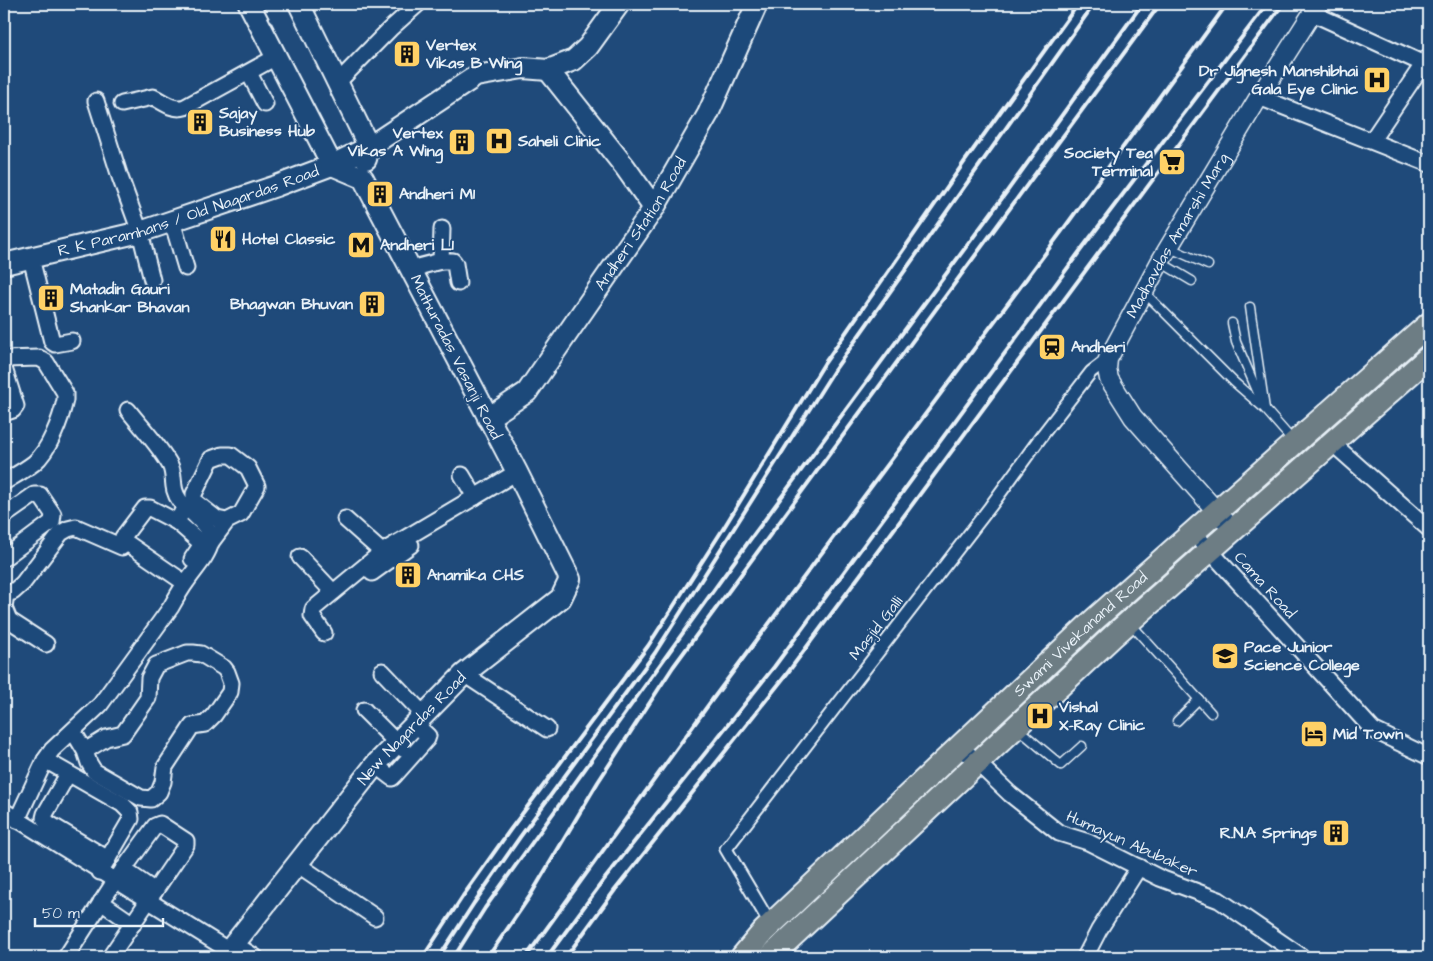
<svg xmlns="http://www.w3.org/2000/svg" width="1433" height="961" viewBox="0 0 1433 961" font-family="'Architects Daughter',sans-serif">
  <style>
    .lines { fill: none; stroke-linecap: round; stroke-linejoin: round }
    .service-casing { stroke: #e8f1f8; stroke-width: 11 }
    .pedestrian-casing { stroke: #e8f1f8; stroke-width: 15 }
    .minor-casing { stroke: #e8f1f8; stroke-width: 19 }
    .tertiary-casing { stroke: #e8f1f8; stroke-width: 21 }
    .secondary-casing { stroke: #e8f1f8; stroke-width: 24 }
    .primary-casing { stroke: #e8f1f8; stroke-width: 26 }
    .service { stroke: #1f4a7a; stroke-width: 8 }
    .pedestrian { stroke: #1f4a7a; stroke-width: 11 }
    .minor { stroke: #1f4a7a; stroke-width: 15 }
    .tertiary { stroke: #1f4a7a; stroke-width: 18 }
    .secondary { stroke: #1f4a7a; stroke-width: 20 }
    .primary { stroke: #6d7d84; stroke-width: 22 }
    .rail { stroke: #e8f1f8; stroke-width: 4 }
    .labels { text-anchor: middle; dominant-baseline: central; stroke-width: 4; stroke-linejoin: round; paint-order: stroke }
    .poi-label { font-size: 16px; font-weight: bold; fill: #e8f1f8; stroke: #1f4a7a; text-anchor: start }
    .street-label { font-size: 16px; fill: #e8f1f8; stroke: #1f4a7a }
  </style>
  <rect width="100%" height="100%" fill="#1f4a7a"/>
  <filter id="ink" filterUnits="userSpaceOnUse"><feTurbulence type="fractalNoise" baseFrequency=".02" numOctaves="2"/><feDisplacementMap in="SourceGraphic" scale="10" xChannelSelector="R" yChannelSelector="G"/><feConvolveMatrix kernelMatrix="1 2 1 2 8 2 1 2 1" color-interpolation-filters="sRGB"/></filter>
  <g filter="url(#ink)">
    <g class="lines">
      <g class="service-casing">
        <g id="service">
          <polyline points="1170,248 1208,265"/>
          <polyline points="1160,262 1192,281"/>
          <polyline points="1144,292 1234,382 1265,409 1293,441"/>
          <polyline points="1250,307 1265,409"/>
          <polyline points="1232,323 1236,342 1261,400"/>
          <polyline points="1130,623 1211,713"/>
          <polyline points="1177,721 1199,699"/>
          <polyline points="1017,728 1061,765 1082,746"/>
        </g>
      </g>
      <g class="pedestrian-casing">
        <polyline id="pedestrian" points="771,925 726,849 990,507 1043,434 1091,372 1108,359"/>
      </g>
      <g class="minor-casing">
        <g id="minor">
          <polyline points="1312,13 1424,64"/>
          <polyline points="249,73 265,104"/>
          <polyline points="337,83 390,29 418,4"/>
          <polyline points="1259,97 1429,164"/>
          <polyline points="96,101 120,177 140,232 152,280"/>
          <path d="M122 104 153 97C164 102 173 111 185 107L276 57"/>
          <polyline points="1372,140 1428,57"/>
          <polyline points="172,221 186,268"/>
          <polyline points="31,258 52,342 55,344 72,341"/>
          <polyline points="441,261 442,229"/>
          <polyline points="410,269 441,261 453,261 455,264 458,283"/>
          <path d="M4 359 39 358 46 362 65 393V400C61 419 49 451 34 463 25 470 14 476 4 482"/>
          <polyline points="4,368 16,406 13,410 4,413"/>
          <polyline points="1331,442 1429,529"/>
          <polyline points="462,475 475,497"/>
          <polyline points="4,516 34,495 40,495 53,514 52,522 4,558"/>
          <polyline points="345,519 382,552"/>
          <polyline points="177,522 200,542 200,547 192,559"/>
          <polyline points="1193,532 1373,730 1429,757"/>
          <polyline points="212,541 227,521 241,514 257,486 248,468 231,455 222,455 211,459 194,494 194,501 217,519 227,521"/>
          <polyline points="300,557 333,592"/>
          <polyline points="372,573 411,545"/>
          <polyline points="185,583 124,541 123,537 145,508 150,508 177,522 185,506"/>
          <polyline points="4,592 6,593 13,592 23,583 61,533 68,529 76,527 122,547"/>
          <polyline points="6,593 4,608 9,620 46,644"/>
          <polyline points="324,633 312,616 313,609 382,552 517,472"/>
          <polyline points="382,671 424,715"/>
          <polyline points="464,674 547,729"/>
          <polyline points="364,710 403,749"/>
          <polyline points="73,731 85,751 89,763 94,771 141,798 151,799 159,792 163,782 165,767 192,726 205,724 214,715 230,692 231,683 227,672 224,668 201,654 193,653 187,653 156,665 149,678 148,698 123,734 106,738 85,751"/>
          <polyline points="960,746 1010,794 1059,833 1088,842 1160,878 1219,900 1301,956"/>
          <polyline points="45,760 122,804 130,812 131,819 100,872"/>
          <polyline points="375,765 392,778 395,775 427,739 428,736 415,724"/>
          <polyline points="68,774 45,814 44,818 48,823 108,859"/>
          <polyline points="4,811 228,950"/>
          <path d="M17 820 45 760 52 750 100 705 171 607C176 598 181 589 187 581 195 569 208 556 211 542 214 528 188 511 180 501 170 488 176 476 170 465 159 445 142 428 128 410"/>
          <polyline points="297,864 375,917"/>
          <polyline points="123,869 155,891"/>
          <polyline points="101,902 133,924"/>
          <polyline points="233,943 255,957"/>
          <polyline points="66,957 115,881 155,826 160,824 186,841 186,845 110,957"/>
          <polyline points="1085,957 1099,930 1139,867"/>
        </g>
      </g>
      <g class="tertiary-casing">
        <g id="tertiary">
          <path id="s1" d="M1233 530 1133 417 1109 379 1107 369 1108 359 1160 262 1259 97 1318 4"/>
        </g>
      </g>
      <g class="secondary-casing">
        <g id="secondary">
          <polyline points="299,4 369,147 366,159"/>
          <polyline points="548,70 625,167 654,208"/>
          <path id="s2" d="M4 264 140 232 276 186 332 165 369 147 476 76 523 68 548 70 574 60 588 47 619 4"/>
          <path id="s3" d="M488 418 527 392 654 208 708 114 757 4"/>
          <path id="s4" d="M224 957 375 765 464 674 561 598 570 579 517 472 363 178 332 165 249 4"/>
        </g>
      </g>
      <g class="primary-casing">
        <g id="primary">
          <path id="s5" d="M742 957 764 931 1094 620 1429 324"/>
          <polyline points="770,957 1113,636 1429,357"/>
        </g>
      </g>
      <use href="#service" class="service"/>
      <use href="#pedestrian" class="pedestrian"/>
      <use href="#minor" class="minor"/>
      <use href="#tertiary" class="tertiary"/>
      <use href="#secondary" class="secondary"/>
      <use href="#primary" class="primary"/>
      <g class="rail">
        <polyline points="423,957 463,896 510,830 648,646 723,529 824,364 965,161 1078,4"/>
        <polyline points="439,957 474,903 520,837 655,653 833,372 1094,4"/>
        <polyline points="454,957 485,908 749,541 1008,190 1142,4"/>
        <polyline points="488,957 530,896 598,782 673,667 1160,4"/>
        <polyline points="526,957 709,704 1062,231 1227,4"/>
        <polyline points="547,957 603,881 774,667 1083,247 1267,4"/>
        <polyline points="566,957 615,890 786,675 1283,4"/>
      </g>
    </g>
  </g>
  <defs>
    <g id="building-square" transform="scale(1.4375)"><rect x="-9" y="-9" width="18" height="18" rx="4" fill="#ffd166" stroke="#1f4a7a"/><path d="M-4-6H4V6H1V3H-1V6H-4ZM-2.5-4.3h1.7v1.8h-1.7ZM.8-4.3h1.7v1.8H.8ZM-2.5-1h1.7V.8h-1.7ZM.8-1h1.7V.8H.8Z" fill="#111"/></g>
    <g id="hospital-square" transform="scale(1.4375)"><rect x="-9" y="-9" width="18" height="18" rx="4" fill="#ffd166" stroke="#1f4a7a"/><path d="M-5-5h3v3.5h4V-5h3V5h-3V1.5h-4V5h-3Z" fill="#111"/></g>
    <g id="supermarket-square" transform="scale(1.4375)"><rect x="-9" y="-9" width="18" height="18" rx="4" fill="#ffd166" stroke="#1f4a7a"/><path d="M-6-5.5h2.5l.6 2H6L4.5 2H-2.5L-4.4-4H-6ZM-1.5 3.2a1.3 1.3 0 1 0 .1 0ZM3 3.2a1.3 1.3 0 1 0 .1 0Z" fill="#111"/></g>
    <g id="restaurant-square" transform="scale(1.4375)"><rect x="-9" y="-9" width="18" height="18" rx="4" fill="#ffd166" stroke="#1f4a7a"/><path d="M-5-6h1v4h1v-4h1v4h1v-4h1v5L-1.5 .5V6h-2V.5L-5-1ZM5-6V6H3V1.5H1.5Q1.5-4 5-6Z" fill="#111"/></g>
    <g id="metro-square" transform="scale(1.4375)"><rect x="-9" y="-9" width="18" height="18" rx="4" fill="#ffd166" stroke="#1f4a7a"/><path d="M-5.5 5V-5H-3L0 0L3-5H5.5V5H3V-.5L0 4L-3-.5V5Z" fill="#111"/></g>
    <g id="station-square" transform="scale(1.4375)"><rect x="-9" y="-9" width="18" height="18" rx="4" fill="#ffd166" stroke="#1f4a7a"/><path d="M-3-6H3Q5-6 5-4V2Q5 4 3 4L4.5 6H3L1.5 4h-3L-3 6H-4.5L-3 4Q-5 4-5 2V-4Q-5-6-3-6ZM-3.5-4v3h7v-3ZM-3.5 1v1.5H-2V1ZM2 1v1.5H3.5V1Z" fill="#111"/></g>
    <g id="university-square" transform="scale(1.4375)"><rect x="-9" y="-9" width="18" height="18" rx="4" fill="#ffd166" stroke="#1f4a7a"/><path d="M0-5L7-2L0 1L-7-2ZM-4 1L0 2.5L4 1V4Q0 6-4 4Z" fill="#111"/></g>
    <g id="hotel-square" transform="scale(1.4375)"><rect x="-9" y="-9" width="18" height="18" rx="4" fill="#ffd166" stroke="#1f4a7a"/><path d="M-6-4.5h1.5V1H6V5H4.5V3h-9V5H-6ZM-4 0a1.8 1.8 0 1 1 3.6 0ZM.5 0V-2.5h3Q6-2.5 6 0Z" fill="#111"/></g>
  </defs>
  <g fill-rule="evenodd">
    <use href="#building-square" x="407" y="54"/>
    <use href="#hospital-square" x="1377" y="80"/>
    <use href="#building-square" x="200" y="122"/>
    <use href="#hospital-square" x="499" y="141"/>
    <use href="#building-square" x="462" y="142"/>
    <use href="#supermarket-square" x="1172" y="162"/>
    <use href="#building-square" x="380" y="194"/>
    <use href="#restaurant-square" x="223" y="239"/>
    <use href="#metro-square" x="361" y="245"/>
    <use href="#building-square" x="51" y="298"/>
    <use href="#building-square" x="372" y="304"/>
    <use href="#station-square" x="1052" y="347"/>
    <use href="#building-square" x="408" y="575"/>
    <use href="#university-square" x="1225" y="656"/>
    <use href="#hospital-square" x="1040" y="716"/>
    <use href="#hotel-square" x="1314" y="734"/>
    <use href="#building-square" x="1336" y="833"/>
  </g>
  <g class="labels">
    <g class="poi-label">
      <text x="426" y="45">Vertex<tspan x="426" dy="18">Vikas B Wing</tspan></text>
      <text x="1358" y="71" text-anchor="end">Dr Jignesh Manshibhai<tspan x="1358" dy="18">Gala Eye Clinic</tspan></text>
      <text x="219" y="113">Sajay<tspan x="219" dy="18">Business Hub</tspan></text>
      <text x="443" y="133" text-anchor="end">Vertex<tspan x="443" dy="18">Vikas A Wing</tspan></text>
      <text x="518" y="141">Saheli Clinic</text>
      <text x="1153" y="153" text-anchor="end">Society Tea<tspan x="1153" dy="18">Terminal</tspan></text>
      <text x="399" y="194">Andheri M1</text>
      <text x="242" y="239">Hotel Classic</text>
      <text x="380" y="245">Andheri L1</text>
      <text x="70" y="289">Matadin Gauri<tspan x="70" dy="18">Shankar Bhavan</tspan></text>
      <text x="353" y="304" text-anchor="end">Bhagwan Bhuvan</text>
      <text x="1071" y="347">Andheri</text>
      <text x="427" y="575">Anamika CHS</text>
      <text x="1244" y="647">Pace Junior<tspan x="1244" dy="18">Science College</tspan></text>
      <text x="1059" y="707">Vishal<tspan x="1059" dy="18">X-Ray Clinic</tspan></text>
      <text x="1333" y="734">Mid Town</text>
      <text x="1317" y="833" text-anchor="end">R.N.A Springs</text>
    </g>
    <g class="street-label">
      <text stroke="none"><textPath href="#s2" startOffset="192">R K Paramhans / Old Nagardas Road</textPath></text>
      <text stroke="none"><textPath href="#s3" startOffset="250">Andheri Station Road</textPath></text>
      <text stroke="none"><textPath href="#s1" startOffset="358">Madhavdas Amarshi Marg</textPath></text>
      <text transform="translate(456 357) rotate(63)">Mathuradas Vasanji Road</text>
      <text transform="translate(1265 585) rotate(48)">Cama Road</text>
      <text transform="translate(876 628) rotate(-52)">Masjid Galli</text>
      <text stroke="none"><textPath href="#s5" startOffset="468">Swami Vivekanand Road</textPath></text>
      <text stroke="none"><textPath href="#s4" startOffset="296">New Nagardas Road</textPath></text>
      <text transform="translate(1132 844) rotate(24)">Humayun Abubaker</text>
    </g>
  </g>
  <rect width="1433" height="961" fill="none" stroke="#1f4a7a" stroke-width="20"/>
  <rect x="10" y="10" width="1413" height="941" fill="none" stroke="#e8f1f8" stroke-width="2" filter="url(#ink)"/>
  <path d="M35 918v8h128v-8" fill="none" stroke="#e8f1f8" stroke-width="2.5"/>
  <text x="42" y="918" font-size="15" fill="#e8f1f8" stroke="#1f4a7a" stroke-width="4" paint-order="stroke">50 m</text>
</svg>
